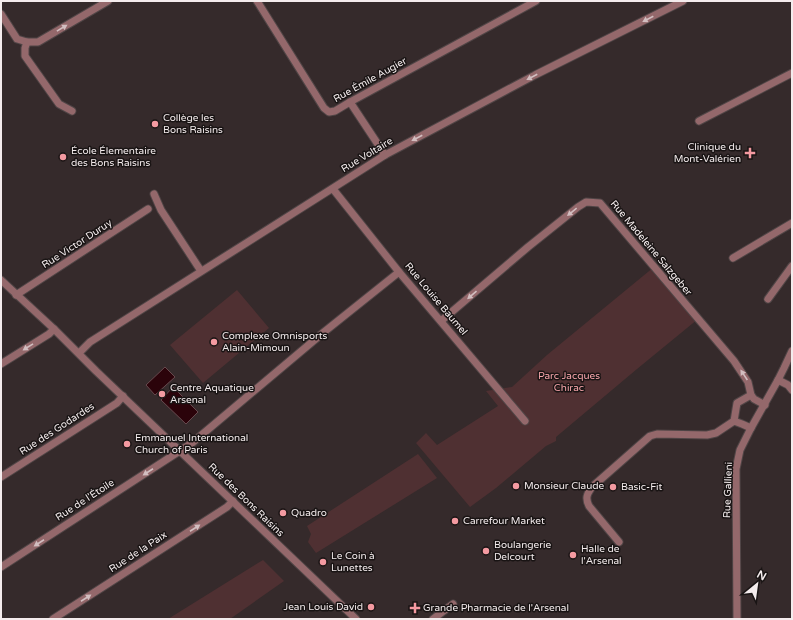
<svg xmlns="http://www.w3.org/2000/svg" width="793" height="620" viewBox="0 0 793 620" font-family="'Varela Round',sans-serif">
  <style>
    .green { fill: #4f3032 }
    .water { fill: #2b030a; stroke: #67494e }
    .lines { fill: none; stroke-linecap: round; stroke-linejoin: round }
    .minor-casing { stroke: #504546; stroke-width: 9 }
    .minor { stroke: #94686b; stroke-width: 7 }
    .oneway { fill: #d2bec0 }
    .poi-dot { fill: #f49aa1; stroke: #191414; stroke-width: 1.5 }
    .labels { text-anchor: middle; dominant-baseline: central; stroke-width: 3; stroke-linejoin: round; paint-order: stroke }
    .street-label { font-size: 10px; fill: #f4eced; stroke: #191414 }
    .poi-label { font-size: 10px; fill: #f4eced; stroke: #191414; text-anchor: start }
    .park-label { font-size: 10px; fill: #f7a5ab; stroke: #191414 }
  </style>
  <rect width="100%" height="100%" fill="#352a2b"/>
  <g class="green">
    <polygon points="654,267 698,319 637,369 556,437 556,441 546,446 496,488 470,507 416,443 426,433 437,445 498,406 486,391 512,387 547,355"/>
    <polygon points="237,290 269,328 203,383 170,345"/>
    <polygon points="418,454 437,478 316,553 308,542 311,534 307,526"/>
    <polygon points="263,560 284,581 230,619 168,619"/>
  </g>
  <g class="water">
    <polygon points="165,367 175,377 155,395 146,385"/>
    <polygon points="173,387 198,412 186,424 161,400"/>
  </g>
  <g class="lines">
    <g class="minor-casing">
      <g id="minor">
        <polyline points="257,1 324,108 329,112 335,111 350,102 536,1"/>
        <polyline points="1,14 17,39 27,42 38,42 108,1"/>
        <polyline points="27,42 25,48 25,56 59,104 72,111"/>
        <polyline points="350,102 385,155"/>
        <polyline points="699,121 792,73"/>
        <polyline points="333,189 399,272 525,421"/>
        <polyline points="154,194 161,210 201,271"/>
        <polyline points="733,258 792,223"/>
        <polyline points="1,280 54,329 96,371 356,619"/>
        <polyline points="16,295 148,209"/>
        <polyline points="768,299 792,266"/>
        <polyline points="441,321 528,247 578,207 586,202 600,203 734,361 748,382 751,395 754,399 765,405"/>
        <polyline points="79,353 90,342 385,155 535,75 683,1"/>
        <polyline points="1,364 49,334 54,329"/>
        <polyline points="778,380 788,385 792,390"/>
        <polyline points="734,421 737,403 751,395"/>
        <polyline points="1,477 117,403 123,396"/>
        <path d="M619 542 589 506C585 498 587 494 592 487L650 436 657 434 707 435 716 433 734 421 742 424 751 428"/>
        <polyline points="1,567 192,443 324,332 399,272"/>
        <polyline points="53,619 227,507 233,501"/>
        <polyline points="433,619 453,604"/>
        <polyline points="737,619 736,469 740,450 751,428 778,380 784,368 792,351"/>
      </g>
    </g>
    <use href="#minor" class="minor"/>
  </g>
  <defs><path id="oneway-solid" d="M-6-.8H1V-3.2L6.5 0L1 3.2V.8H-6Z"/></defs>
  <g class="oneway">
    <use href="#oneway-solid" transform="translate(648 19) rotate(153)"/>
    <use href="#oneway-solid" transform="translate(62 28) rotate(-31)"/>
    <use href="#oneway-solid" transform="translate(532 77) rotate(152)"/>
    <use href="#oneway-solid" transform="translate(417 138) rotate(152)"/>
    <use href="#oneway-solid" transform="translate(572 212) rotate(141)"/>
    <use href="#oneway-solid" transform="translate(472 295) rotate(139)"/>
    <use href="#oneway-solid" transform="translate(28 347) rotate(148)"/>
    <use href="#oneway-solid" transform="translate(744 375) rotate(-124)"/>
    <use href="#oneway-solid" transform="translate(148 472) rotate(147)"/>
    <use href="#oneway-solid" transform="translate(195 528) rotate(-33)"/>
    <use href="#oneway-solid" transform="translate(39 543) rotate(147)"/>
    <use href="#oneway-solid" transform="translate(86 598) rotate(-33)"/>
  </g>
  <g class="poi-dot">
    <circle cx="155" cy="124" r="4"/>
    <path d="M748 147h4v4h4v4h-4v4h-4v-4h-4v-4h4z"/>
    <circle cx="63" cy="157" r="4"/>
    <circle cx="214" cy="342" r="4"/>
    <circle cx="162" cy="394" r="4"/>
    <circle cx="127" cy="444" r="4"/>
    <circle cx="516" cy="486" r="4"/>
    <circle cx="613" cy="487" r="4"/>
    <circle cx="283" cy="513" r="4"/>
    <circle cx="455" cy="521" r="4"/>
    <circle cx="486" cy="551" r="4"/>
    <circle cx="573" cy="555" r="4"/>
    <circle cx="323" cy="562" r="4"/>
    <circle cx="371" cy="607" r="4"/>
    <path d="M413 602h4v4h4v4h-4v4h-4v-4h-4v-4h4z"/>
  </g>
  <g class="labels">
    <g class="street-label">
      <text transform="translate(370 80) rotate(-29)">Rue Émile Augier</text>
      <text transform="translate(367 155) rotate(-31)">Rue Voltaire</text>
      <text transform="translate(77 244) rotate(-33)">Rue Victor Duruy</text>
      <text transform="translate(651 248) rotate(50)">Rue Madeleine Salzgeber</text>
      <text transform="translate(436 299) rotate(50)">Rue Louise Baumel</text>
      <text transform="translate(57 429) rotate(-33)">Rue des Godardes</text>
      <text transform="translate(728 490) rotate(-88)">Rue Gallieni</text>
      <text transform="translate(85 500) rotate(-33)">Rue de l'Étoile</text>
      <text transform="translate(246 500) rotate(44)">Rue des Bons Raisins</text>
      <text transform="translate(138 552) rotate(-33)">Rue de la Paix</text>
    </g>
    <g class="poi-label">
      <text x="163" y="118">Collège les<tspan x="163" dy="12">Bons Raisins</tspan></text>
      <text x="741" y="147" text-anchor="end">Clinique du<tspan x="741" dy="12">Mont-Valérien</tspan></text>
      <text x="71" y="151">École Élementaire<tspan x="71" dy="12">des Bons Raisins</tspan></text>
      <text x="222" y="336">Complexe Omnisports<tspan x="222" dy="12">Alain-Mimoun</tspan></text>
      <text x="170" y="388">Centre Aquatique<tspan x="170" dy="12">Arsenal</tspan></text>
      <text x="135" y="438">Emmanuel International<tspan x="135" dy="12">Church of Paris</tspan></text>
      <text x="524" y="486">Monsieur Claude</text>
      <text x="621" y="487">Basic-Fit</text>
      <text x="291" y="513">Quadro</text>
      <text x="463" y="521">Carrefour Market</text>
      <text x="494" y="545">Boulangerie<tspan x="494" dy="12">Delcourt</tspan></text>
      <text x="581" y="549">Halle de<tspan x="581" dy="12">l'Arsenal</tspan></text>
      <text x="331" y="556">Le Coin à<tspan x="331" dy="12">Lunettes</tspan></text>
      <text x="363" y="607" text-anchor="end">Jean Louis David</text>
      <text x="423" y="608">Grande Pharmacie de l'Arsenal</text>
    </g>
    <g class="park-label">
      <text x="569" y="376">Parc Jacques<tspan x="569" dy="12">Chirac</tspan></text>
    </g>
  </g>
  <rect width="793" height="620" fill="none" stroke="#f4eced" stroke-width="4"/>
  <g transform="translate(757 584) rotate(29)" stroke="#191414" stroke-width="3" paint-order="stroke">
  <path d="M0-3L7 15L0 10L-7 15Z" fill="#f4eced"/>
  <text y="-6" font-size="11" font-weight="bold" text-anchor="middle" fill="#f4eced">N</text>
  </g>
</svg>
